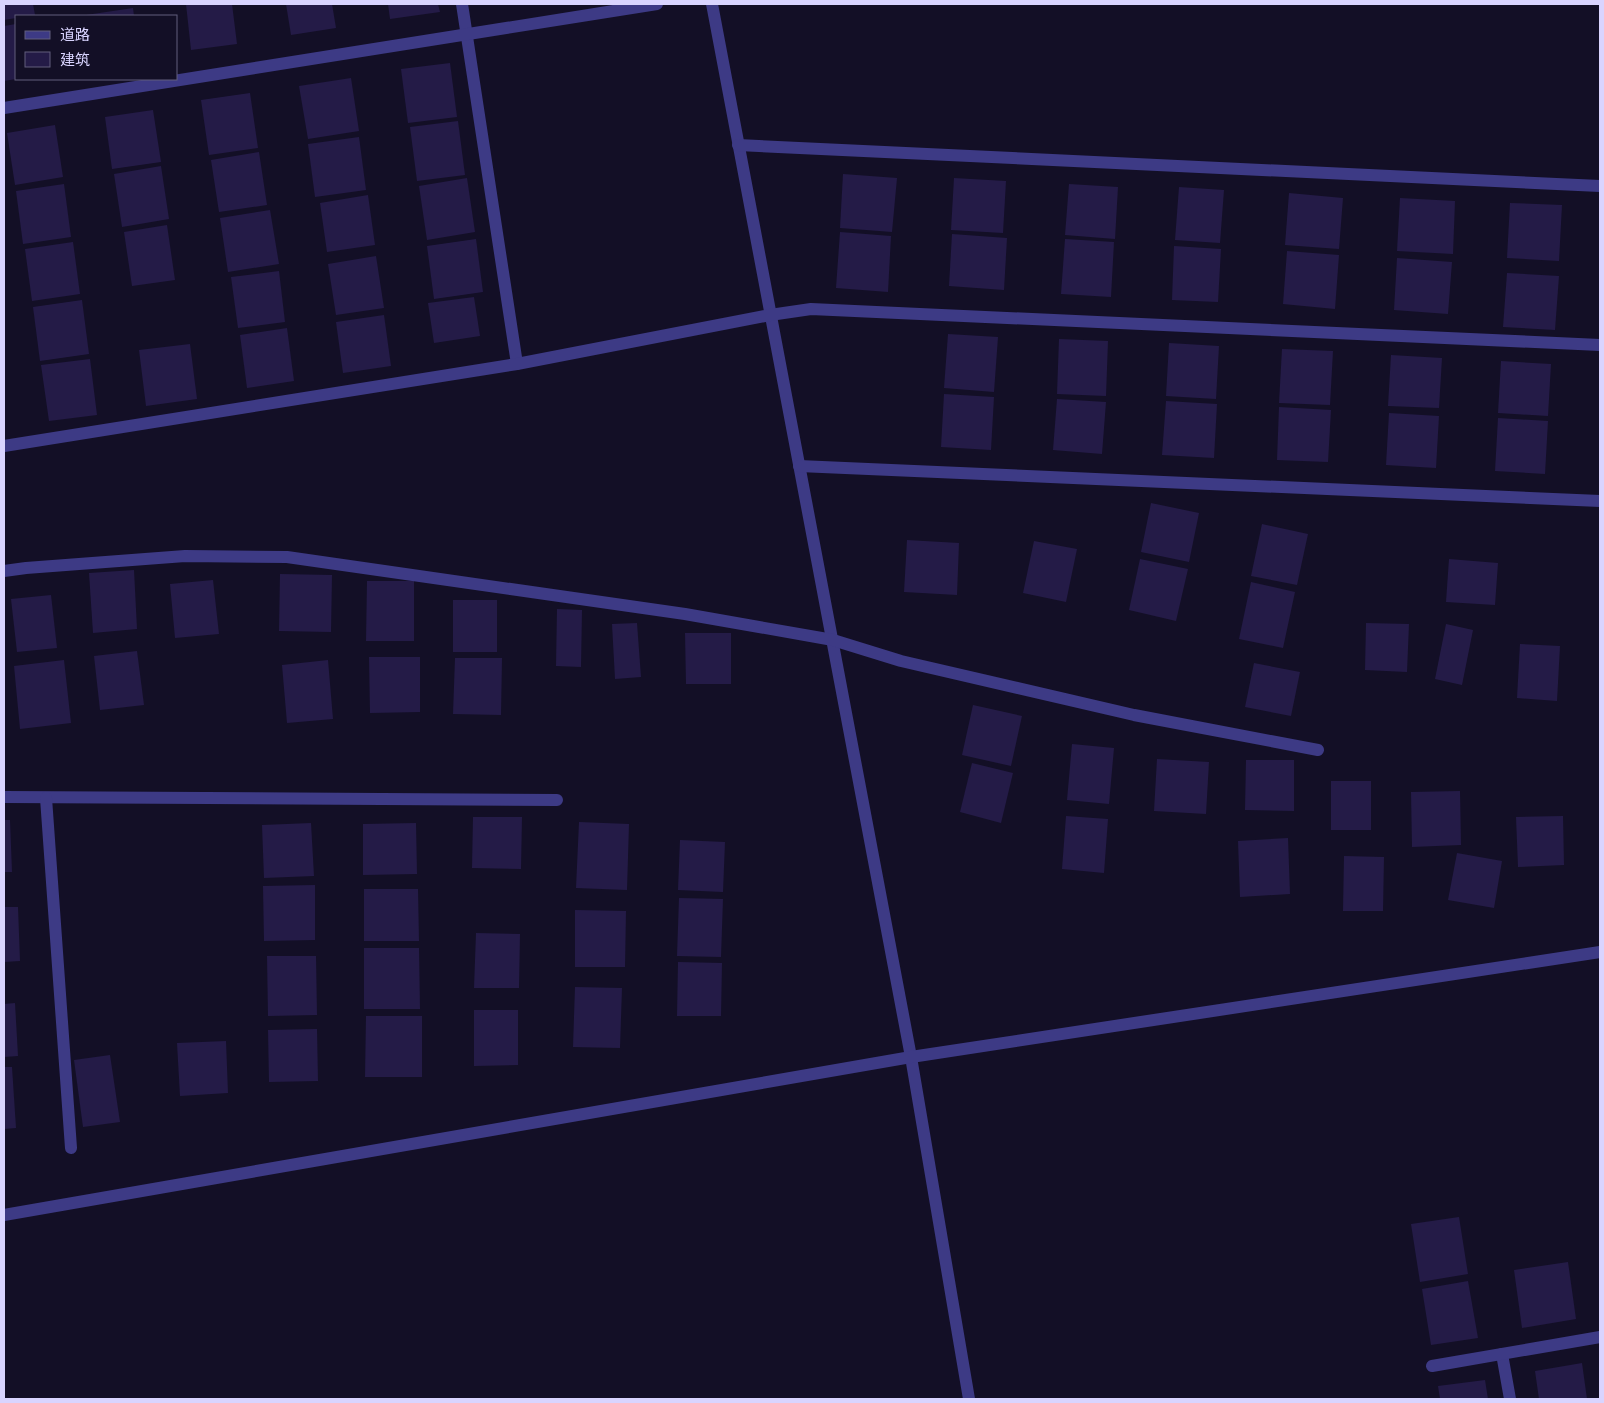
<svg xmlns="http://www.w3.org/2000/svg" width="1604" height="1403" viewBox="0 0 1604 1403" font-family="'Space Grotesk','Noto Sans SC',sans-serif">
  <style>
    .building { fill: #241b47 }
    .lines { fill: none; stroke-linecap: round; stroke-linejoin: round }
    .minor { stroke: #3d3a85; stroke-width: 12 }
  </style>
  <rect width="100%" height="100%" fill="#130f26"/>
  <g class="building">
    <polygon points="4,4 33,4 35,15 16,16 16,18 4,20"/>
    <polygon points="186,4 232,4 237,44 191,50"/>
    <polygon points="286,4 332,4 336,28 291,35"/>
    <polygon points="388,4 438,4 440,12 390,19"/>
    <polygon points="133,8 134,16 86,16 86,15"/>
    <polygon points="16,24 16,79 4,81 4,26"/>
    <polygon points="450,63 457,117 408,123 401,69"/>
    <polygon points="351,78 359,131 308,139 299,86"/>
    <polygon points="250,93 258,148 209,155 201,100"/>
    <polygon points="153,110 161,162 112,169 105,117"/>
    <polygon points="458,121 465,175 417,181 410,127"/>
    <polygon points="55,125 63,177 15,185 7,133"/>
    <polygon points="359,137 366,190 315,197 308,144"/>
    <polygon points="259,152 267,205 219,212 211,160"/>
    <polygon points="161,166 169,219 122,227 114,174"/>
    <polygon points="843,174 897,178 892,232 840,228"/>
    <polygon points="467,178 475,232 427,240 419,186"/>
    <polygon points="954,178 1006,181 1003,233 951,230"/>
    <polygon points="64,184 71,237 23,244 16,191"/>
    <polygon points="1069,184 1118,187 1115,239 1065,235"/>
    <polygon points="1179,187 1224,190 1220,243 1175,240"/>
    <polygon points="1289,193 1343,198 1339,249 1285,245"/>
    <polygon points="368,195 375,245 327,252 320,203"/>
    <polygon points="1400,198 1455,201 1453,254 1397,251"/>
    <polygon points="1510,203 1562,205 1559,261 1507,258"/>
    <polygon points="270,210 279,264 228,272 220,218"/>
    <polygon points="167,225 175,280 132,286 124,232"/>
    <polygon points="840,232 891,236 888,292 836,288"/>
    <polygon points="952,234 1007,238 1004,290 949,286"/>
    <polygon points="476,239 483,292 434,299 427,246"/>
    <polygon points="1065,239 1114,242 1111,297 1061,294"/>
    <polygon points="73,242 80,294 32,301 25,249"/>
    <polygon points="1174,246 1221,249 1218,302 1172,300"/>
    <polygon points="1287,251 1339,255 1335,309 1283,304"/>
    <polygon points="376,256 384,308 336,315 328,264"/>
    <polygon points="1397,258 1452,262 1448,314 1394,310"/>
    <polygon points="279,271 285,322 238,328 231,277"/>
    <polygon points="1507,273 1559,276 1555,330 1503,327"/>
    <polygon points="474,297 480,336 434,343 428,303"/>
    <polygon points="82,300 89,354 40,361 33,307"/>
    <polygon points="384,315 391,366 343,373 336,322"/>
    <polygon points="287,328 294,381 247,388 240,335"/>
    <polygon points="948,334 998,337 994,392 944,388"/>
    <polygon points="1059,339 1108,341 1106,396 1057,394"/>
    <polygon points="1169,343 1219,346 1216,399 1166,396"/>
    <polygon points="190,344 197,399 146,406 139,350"/>
    <polygon points="1282,349 1333,351 1330,405 1279,403"/>
    <polygon points="1391,355 1442,358 1439,408 1388,406"/>
    <polygon points="90,359 97,415 49,421 41,365"/>
    <polygon points="1501,361 1551,364 1548,416 1498,413"/>
    <polygon points="944,394 994,397 991,450 941,447"/>
    <polygon points="1057,399 1106,402 1102,454 1053,450"/>
    <polygon points="1166,401 1217,404 1214,458 1162,455"/>
    <polygon points="1279,407 1331,410 1328,462 1277,460"/>
    <polygon points="1389,413 1439,416 1436,468 1386,465"/>
    <polygon points="1498,418 1548,421 1545,474 1495,471"/>
    <polygon points="1151,503 1199,513 1189,562 1141,552"/>
    <polygon points="1262,524 1308,534 1297,585 1251,576"/>
    <polygon points="907,540 959,543 957,595 904,592"/>
    <polygon points="1034,541 1077,549 1066,602 1023,593"/>
    <polygon points="1140,559 1188,569 1176,621 1129,610"/>
    <polygon points="1449,559 1498,563 1495,605 1446,602"/>
    <polygon points="134,570 137,629 93,633 89,573"/>
    <polygon points="280,574 332,575 331,632 279,631"/>
    <polygon points="213,580 219,634 175,638 170,584"/>
    <polygon points="367,581 414,581 414,641 366,641"/>
    <polygon points="1251,582 1295,592 1283,648 1239,639"/>
    <polygon points="51,595 57,648 17,652 11,599"/>
    <rect x="453" y="600" width="44" height="52"/>
    <polygon points="557,609 582,610 581,667 556,666"/>
    <polygon points="637,623 641,677 615,679 612,624"/>
    <polygon points="1366,623 1409,624 1407,672 1365,670"/>
    <polygon points="1446,624 1473,630 1462,685 1435,679"/>
    <polygon points="685,633 731,633 731,684 686,684"/>
    <polygon points="1520,644 1560,646 1557,701 1517,698"/>
    <polygon points="137,651 144,705 100,710 94,656"/>
    <polygon points="369,657 420,657 420,712 370,713"/>
    <polygon points="455,658 502,658 501,715 453,714"/>
    <polygon points="64,660 71,723 20,729 14,666"/>
    <polygon points="328,660 333,719 287,723 282,665"/>
    <polygon points="1254,663 1300,672 1291,716 1245,707"/>
    <polygon points="973,705 1022,716 1011,766 962,755"/>
    <polygon points="1072,744 1114,748 1109,804 1067,800"/>
    <polygon points="1157,759 1209,762 1206,814 1154,811"/>
    <polygon points="1246,760 1294,760 1294,811 1245,810"/>
    <polygon points="972,763 1013,773 1001,823 960,812"/>
    <rect x="1331" y="781" width="40" height="49"/>
    <polygon points="1460,791 1461,845 1412,847 1411,792"/>
    <polygon points="1066,816 1108,819 1104,873 1062,869"/>
    <polygon points="1563,816 1564,865 1518,867 1516,817"/>
    <polygon points="473,817 522,817 521,869 472,868"/>
    <polygon points="4,820 10,820 12,872 4,872"/>
    <polygon points="579,822 629,824 627,890 576,888"/>
    <polygon points="311,823 314,876 264,878 262,825"/>
    <polygon points="416,823 417,874 363,875 363,824"/>
    <polygon points="1288,838 1290,894 1240,897 1238,841"/>
    <polygon points="680,840 725,842 723,892 678,890"/>
    <polygon points="1457,853 1502,861 1494,908 1448,900"/>
    <polygon points="1344,856 1384,857 1383,911 1343,911"/>
    <polygon points="315,885 315,940 264,941 263,886"/>
    <polygon points="364,889 418,889 419,941 364,941"/>
    <polygon points="679,898 723,899 721,957 677,956"/>
    <polygon points="4,907 18,907 20,961 4,962"/>
    <polygon points="575,910 626,911 625,967 575,967"/>
    <polygon points="476,933 520,934 519,988 474,988"/>
    <polygon points="364,948 419,948 420,1009 364,1009"/>
    <polygon points="267,956 316,956 317,1015 268,1016"/>
    <polygon points="678,962 722,963 721,1016 677,1016"/>
    <polygon points="575,987 622,988 620,1048 573,1047"/>
    <polygon points="15,1003 18,1056 4,1057 4,1004"/>
    <polygon points="474,1010 518,1010 518,1065 474,1066"/>
    <polygon points="366,1016 422,1016 422,1077 365,1077"/>
    <polygon points="317,1029 318,1081 269,1082 268,1030"/>
    <polygon points="226,1041 228,1093 180,1096 177,1043"/>
    <polygon points="110,1055 120,1122 83,1127 74,1060"/>
    <polygon points="4,1067 12,1067 16,1128 4,1129"/>
    <polygon points="1459,1217 1468,1274 1420,1282 1411,1224"/>
    <polygon points="1568,1262 1576,1319 1522,1328 1514,1270"/>
    <polygon points="1468,1281 1478,1338 1431,1345 1422,1289"/>
    <polygon points="1582,1363 1587,1399 1539,1399 1535,1371"/>
    <polygon points="1485,1380 1488,1399 1440,1399 1438,1386"/>
  </g>
  <g class="lines">
    <g class="minor">
      <polyline points="462,4 517,364"/>
      <polyline points="712,4 911,1057 969,1399"/>
      <polyline points="4,108 657,4"/>
      <polyline points="738,145 1600,186"/>
      <polyline points="4,446 517,364 770,315 811,309 1600,345"/>
      <polyline points="799,466 1600,501"/>
      <polyline points="4,571 26,568 185,556 287,557 685,614 833,640 901,661 1134,715 1318,750"/>
      <polyline points="4,797 557,800"/>
      <polyline points="46,798 71,1148"/>
      <polyline points="4,1215 911,1057 1600,952"/>
      <polyline points="1502,1354 1510,1399"/>
      <polyline points="1432,1366 1600,1337"/>
    </g>
  </g>
  <rect width="1604" height="1403" fill="none" stroke="#d9d4ff" stroke-width="10"/>
  <rect x="15" y="15" width="162" height="65" fill="#130f26" stroke="#625e7d"/>
  <rect x="25" y="31" width="25" height="8" fill="#3d3a85" stroke="#625e7d"/>
  <text x="60" y="40" font-size="15" fill="#d9d4ff">道路</text>
  <rect x="25" y="52" width="25" height="15" fill="#241b47" stroke="#625e7d"/>
  <text x="60" y="65" font-size="15" fill="#d9d4ff">建筑</text>
</svg>
